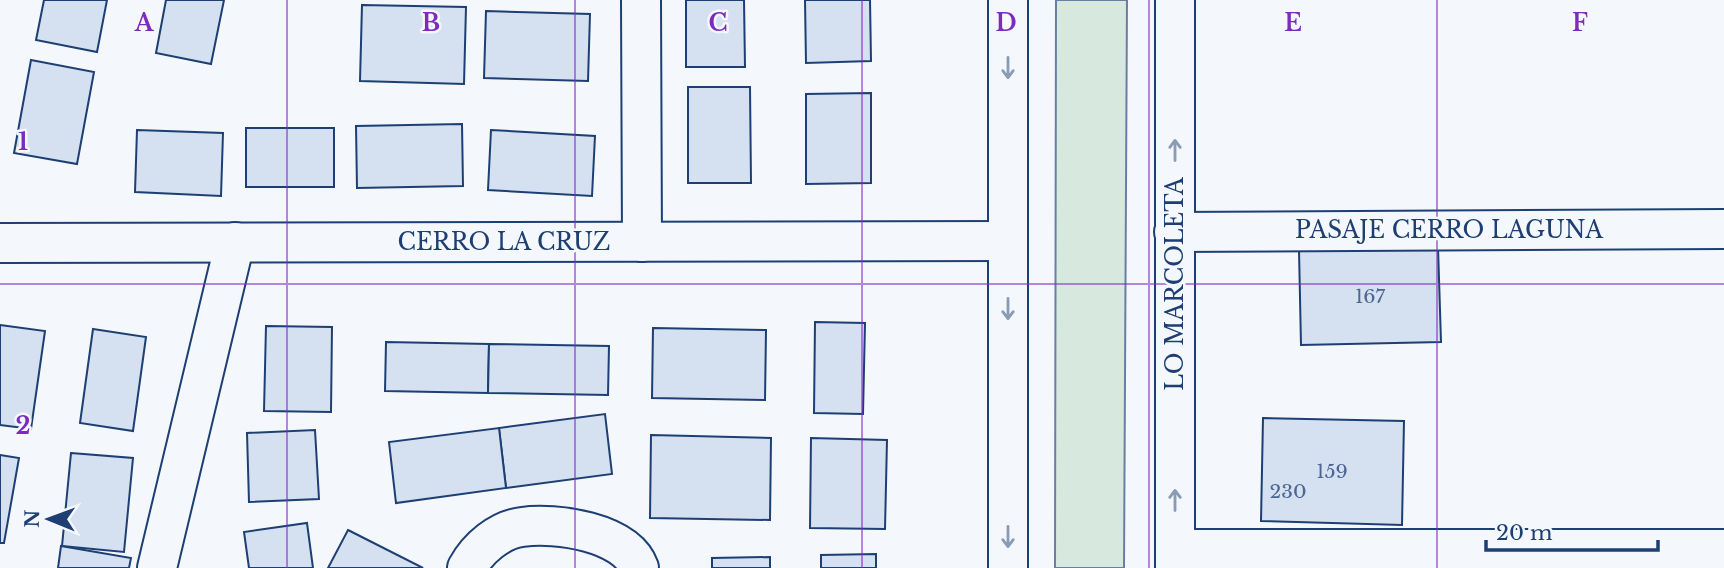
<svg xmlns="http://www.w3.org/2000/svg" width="1724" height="568" viewBox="0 0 1724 568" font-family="'Libre Baskerville',serif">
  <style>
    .green { fill: #d7e8df; stroke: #687fa3; stroke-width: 2 }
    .building { fill: #d5e0f0; stroke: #1d3f73; stroke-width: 2 }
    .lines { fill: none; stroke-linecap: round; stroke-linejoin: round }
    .minor-casing { stroke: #1d3f73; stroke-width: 42 }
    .major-casing { stroke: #1d3f73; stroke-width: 42 }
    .minor { stroke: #f4f7fb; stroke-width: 38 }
    .major { stroke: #f4f7fb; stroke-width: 38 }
    .oneway { stroke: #889bb7 }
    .grid { fill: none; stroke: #7b2cbf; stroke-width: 2; stroke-opacity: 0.55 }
    .labels { text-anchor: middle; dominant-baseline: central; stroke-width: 5; stroke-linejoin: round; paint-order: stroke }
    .number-label { font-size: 19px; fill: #4b6792 }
    .street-label { font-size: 23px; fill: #1d3f73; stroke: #f4f7fb }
    .grid-label { font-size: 23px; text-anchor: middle; font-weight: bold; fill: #7b2cbf; stroke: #f4f7fb; stroke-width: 5; stroke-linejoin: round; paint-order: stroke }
  </style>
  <rect width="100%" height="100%" fill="#f4f7fb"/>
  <polygon class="green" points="1056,0 1127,0 1124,568 1055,568"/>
  <g class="building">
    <polygon points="44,0 107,0 97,52 36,40"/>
    <polygon points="166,0 224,0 211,64 156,53"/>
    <polygon points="686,0 744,0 745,67 686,67"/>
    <polygon points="805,0 870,0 871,61 806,63"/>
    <polygon points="362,5 466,7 464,84 360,81"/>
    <polygon points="486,11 590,14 588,81 484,78"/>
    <polygon points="31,60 94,72 77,164 14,153"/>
    <polygon points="688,87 750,87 751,183 688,183"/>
    <polygon points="871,93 871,183 806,184 806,94"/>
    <polygon points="462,124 463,186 357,188 356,126"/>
    <rect x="246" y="128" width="88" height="59"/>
    <polygon points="137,130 223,133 221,196 135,192"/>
    <polygon points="491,130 595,136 592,196 488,190"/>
    <polygon points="1438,247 1441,342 1301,345 1299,250"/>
    <polygon points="815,322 865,323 863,414 814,413"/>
    <polygon points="0,325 45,331 31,429 0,425"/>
    <polygon points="266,326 332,327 331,412 264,411"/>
    <polygon points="653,328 766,330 765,400 652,398"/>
    <polygon points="93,329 146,337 133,431 80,423"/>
    <polygon points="386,342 489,344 488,393 385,391"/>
    <polygon points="489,344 609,346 608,395 488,393"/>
    <polygon points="605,414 612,474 506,488 499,428"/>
    <polygon points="1263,418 1404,421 1402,525 1261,521"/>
    <polygon points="499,428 506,488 396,503 389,442"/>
    <polygon points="315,430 319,499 249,502 247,433"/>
    <polygon points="651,435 771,438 770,520 650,518"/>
    <polygon points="811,438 887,440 885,529 810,528"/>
    <polygon points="71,453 133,458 124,552 62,546"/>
    <polygon points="0,455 19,458 4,543 0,543"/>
    <polygon points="307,523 313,568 249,568 244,532"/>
    <polygon points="348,530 423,568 328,568"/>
    <polygon points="61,546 131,558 129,568 58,568"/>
    <polygon points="876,554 876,568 821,568 821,555"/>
    <polygon points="770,557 770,568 712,568 712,558"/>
  </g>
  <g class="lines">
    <g class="minor-casing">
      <g id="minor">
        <polyline points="641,0 642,242"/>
        <polyline points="1174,232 1724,229"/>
        <polyline points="0,243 1008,241"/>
        <polyline points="1175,549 1724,549"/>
        <polyline points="157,568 235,242"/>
        <path d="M467 568C478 548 499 530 522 527 556 522 626 532 639 568"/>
      </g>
    </g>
    <g class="major-casing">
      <g id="major">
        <polyline points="1008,0 1008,568"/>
        <polyline points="1175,568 1175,0"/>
      </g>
    </g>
    <use href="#minor" class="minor"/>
    <use href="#major" class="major"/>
  </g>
  <defs><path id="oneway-shaft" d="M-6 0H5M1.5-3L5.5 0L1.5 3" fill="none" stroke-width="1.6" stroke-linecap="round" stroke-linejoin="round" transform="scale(1.75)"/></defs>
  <g class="oneway">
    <use href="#oneway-shaft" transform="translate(1008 68) rotate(90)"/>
    <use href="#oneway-shaft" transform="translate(1175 150) rotate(-90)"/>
    <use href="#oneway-shaft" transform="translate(1008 309) rotate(90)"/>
    <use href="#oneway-shaft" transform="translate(1175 500) rotate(-90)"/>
    <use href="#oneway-shaft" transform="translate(1008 537) rotate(90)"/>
  </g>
  <path class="grid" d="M287 0V568M575 0V568M862 0V568M1149 0V568M1437 0V568M0 284H1724"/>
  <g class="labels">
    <g class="number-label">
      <text x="1370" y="296">167</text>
      <text x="1332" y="471">159</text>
      <text x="1288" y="491">230</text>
    </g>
    <g class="street-label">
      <text x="1449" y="230">PASAJE CERRO LAGUNA</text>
      <text x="504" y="242">CERRO LA CRUZ</text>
      <text transform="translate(1175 284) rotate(-90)">LO MARCOLETA</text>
    </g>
  </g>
  <g class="grid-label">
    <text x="144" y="31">A</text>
    <text x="431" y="31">B</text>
    <text x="718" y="31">C</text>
    <text x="1006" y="31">D</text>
    <text x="1293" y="31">E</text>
    <text x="1580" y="31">F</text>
    <text x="23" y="150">1</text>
    <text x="23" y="434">2</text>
  </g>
  <g transform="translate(49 519) rotate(271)" stroke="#f4f7fb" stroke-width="5" paint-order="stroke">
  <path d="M0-5L12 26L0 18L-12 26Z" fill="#1d3f73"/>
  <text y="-10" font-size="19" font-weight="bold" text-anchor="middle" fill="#1d3f73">N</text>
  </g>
  <path d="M1486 540v10h172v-10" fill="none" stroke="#1d3f73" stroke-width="3.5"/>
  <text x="1496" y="540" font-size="21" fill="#1d3f73" stroke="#f4f7fb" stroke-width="5" paint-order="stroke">20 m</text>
</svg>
